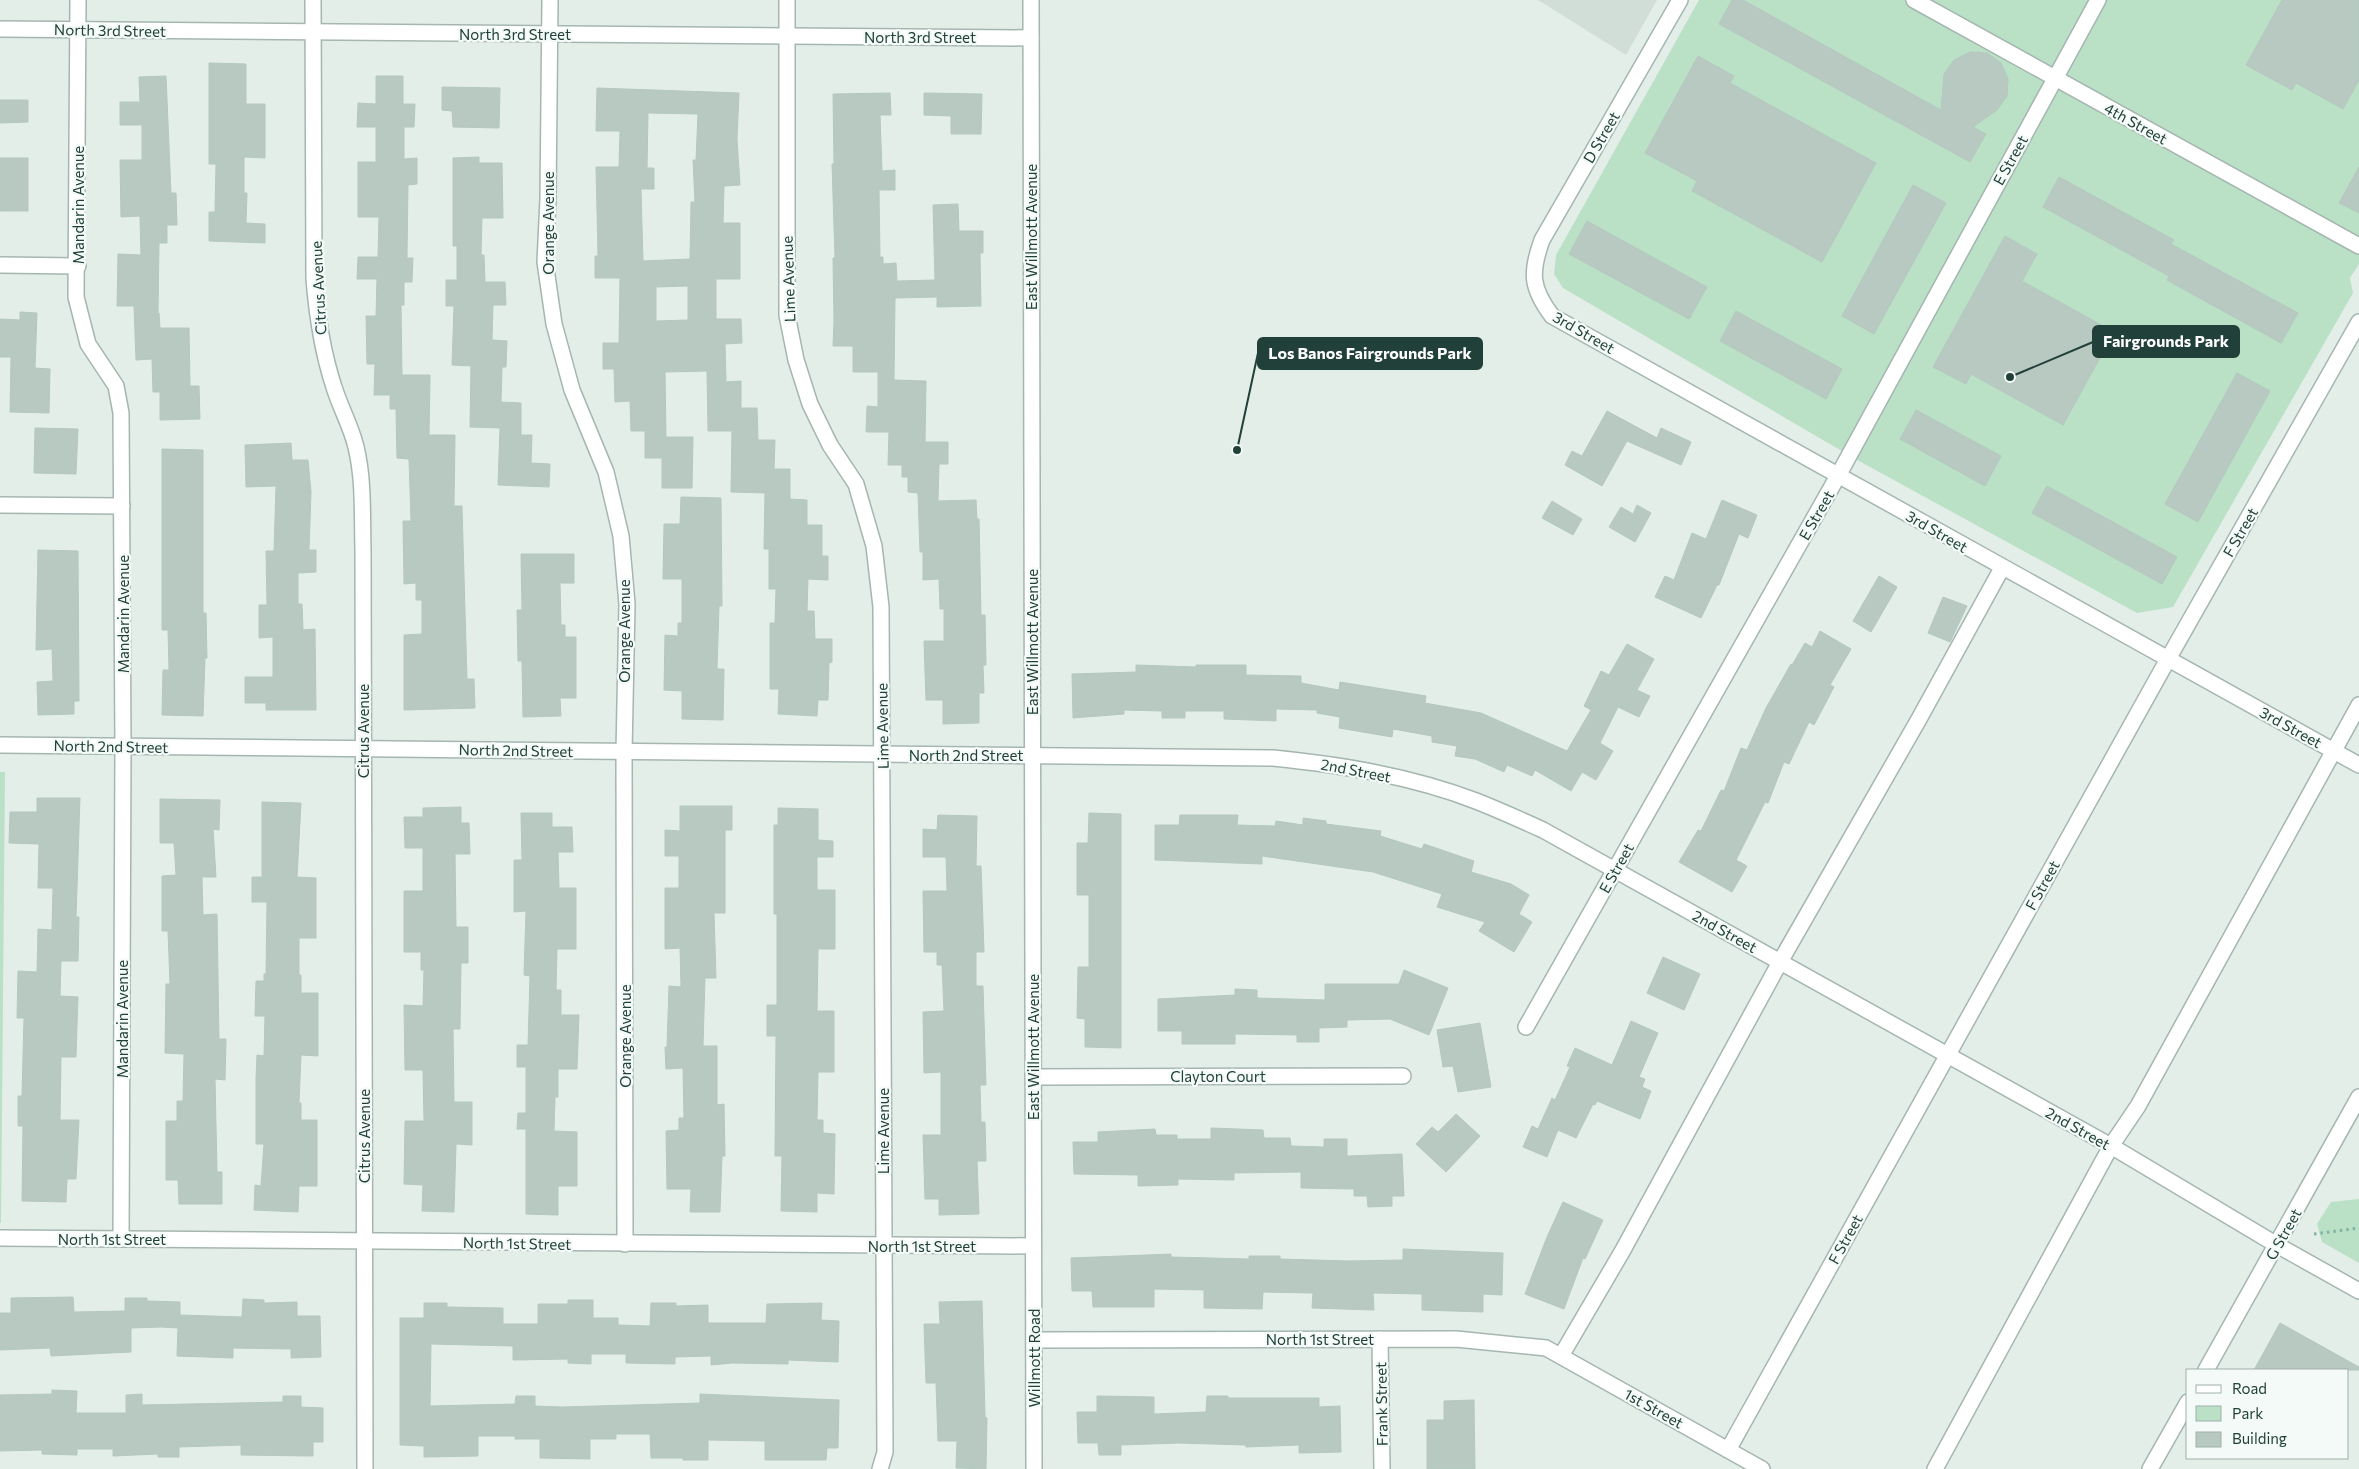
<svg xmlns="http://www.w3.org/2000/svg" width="2359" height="1469" viewBox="0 0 2359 1469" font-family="Commissioner,sans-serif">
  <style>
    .built { fill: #d1ded8 }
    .green { fill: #bae0c5 }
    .building { fill: #b8c9c2; stroke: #b4c8c0; fill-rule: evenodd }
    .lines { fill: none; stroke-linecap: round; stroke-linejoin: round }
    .minor-casing { stroke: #a5b6b1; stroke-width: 18 }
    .path { stroke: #81b3a5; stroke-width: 3; stroke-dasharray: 2.5 4; stroke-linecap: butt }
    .minor { stroke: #fff; stroke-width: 15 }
    .labels { text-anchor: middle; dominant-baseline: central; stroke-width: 4.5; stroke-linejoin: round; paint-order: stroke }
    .street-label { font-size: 15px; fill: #214039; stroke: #f4faf7 }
    .leader { fill: none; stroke: #214039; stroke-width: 2 }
    .callout-dot { fill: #214039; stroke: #f4faf7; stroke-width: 2 }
    .callout { fill: #214039; stroke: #214039; stroke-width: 2 }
    .callout-label { font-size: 16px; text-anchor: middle; font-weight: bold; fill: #fff }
  </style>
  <rect width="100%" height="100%" fill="#e3eee9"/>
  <polygon class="built" points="1538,0 1657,0 1626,55"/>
  <g class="green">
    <polygon points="1699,0 2359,0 2359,264 2350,278 2353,293 2173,607 2137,613 1859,461 1563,288 1554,274 1556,255"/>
    <polygon points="0,772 5,772 1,1223 0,1223"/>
    <polygon points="2359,1199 2359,1263 2322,1242 2317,1224 2331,1202"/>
  </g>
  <g class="building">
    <polygon points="1732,0 1743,0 1941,110 1944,74 1954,60 1970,52 1987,53 2001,63 2008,79 2007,96 1997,110 1973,127 1986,134 1970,162 1719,24"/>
    <polygon points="2282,0 2359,0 2359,80 2343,109 2296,83 2292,90 2246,65"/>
    <polygon points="1698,56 1734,76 1730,83 1876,163 1822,262 1692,191 1697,181 1645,153"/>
    <polygon points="209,63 246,64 246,104 265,104 265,158 244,157 244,193 247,193 246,223 265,224 265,243 209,241 209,212 215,212 216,164 209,164"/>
    <polygon points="166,76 171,193 176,193 177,225 167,225 167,243 159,243 158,313 159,313 160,328 189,328 190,386 199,386 200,419 160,420 160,392 153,392 152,359 136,360 134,306 117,306 118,254 141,255 140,216 121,217 120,160 142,160 142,125 120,125 120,102 140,102 139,77"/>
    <polygon points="376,76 403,76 403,104 415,104 414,127 404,127 404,159 417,158 417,184 408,185 407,258 413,258 412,282 404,282 404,305 401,305 402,375 430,375 429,435 455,435 454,506 462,506 467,679 474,679 475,708 404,710 404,635 422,634 422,600 416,600 416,583 404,584 403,521 411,521 409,459 397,458 396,409 390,409 390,395 374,395 375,364 367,364 366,316 376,316 377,279 357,279 358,257 378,257 379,217 358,217 358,162 376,162 376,127 357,127 358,103 376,104"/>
    <polygon points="442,87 500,88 499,128 453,127 452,111 442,110"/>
    <path d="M597 88 739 93 737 139 740 185 724 186 723 223H740V279H716V319H741L742 343 725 344 726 382 741 381V408H757L758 440H775L774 469H790V499L807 500V525H822V556H828V580L808 579 807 611H814L815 639H832V662L829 663 828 700H818L817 716 778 714 779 689H770V623H775L776 589H769V549H764L765 493 731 492 732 431H708L707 371 665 372 666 437H693L692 488H662V458H645V431H631L630 401 615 402 614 369H603V343H619L620 278H595V256H598L596 167H619L620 131H596ZM648 113 698 114 696 160H693L695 202H691L690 259 643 261 641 189H654V168H647ZM688 286V320L656 321V287Z"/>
    <polygon points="890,93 891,115 880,115 882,171 895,170 895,190 879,190 880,257 883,257 883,264 896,263 897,281 935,280 933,205 958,204 959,231 983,231 983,253 980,253 981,306 937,307 937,297 895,298 894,380 926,381 925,442 948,442 948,464 939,464 938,501 976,500 977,519 979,519 981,615 985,615 986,665 983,665 984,693 979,693 979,723 943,724 943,700 926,700 924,641 944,641 944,609 940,609 939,579 923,580 923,552 920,552 918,493 908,492 908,477 902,477 902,465 888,465 889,432 866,432 867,406 878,407 878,372 853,372 853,346 833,346 834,321 833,258 835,258 832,164 834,164 833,94"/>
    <polygon points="924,93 982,94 981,134 951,134 951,116 924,115"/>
    <polygon points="0,100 28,100 28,122 0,123"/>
    <polygon points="479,157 479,163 502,163 503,218 482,218 481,255 484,255 485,282 505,282 506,305 493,305 492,340 507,341 506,367 502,367 501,402 521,403 521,435 532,435 531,463 550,464 549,487 498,485 500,428 470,427 471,366 452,365 454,306 446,306 446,280 457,280 457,246 453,246 453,158"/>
    <rect x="0" y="158" width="28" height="53"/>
    <polygon points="2359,167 2359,213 2339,203"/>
    <polygon points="2059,177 2174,240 2171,244 2298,313 2281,343 2167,280 2169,276 2043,207"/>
    <polygon points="1913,185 1946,203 1874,334 1842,316"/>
    <polygon points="1587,221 1707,287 1689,319 1569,254"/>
    <polygon points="2005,236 2037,254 2022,281 2114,332 2063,425 1971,374 1966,384 1933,367"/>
    <polygon points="1736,311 1842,369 1826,399 1720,341"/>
    <polygon points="20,312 37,313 35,368 50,369 49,413 10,412 11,357 0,357 0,319 20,320"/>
    <polygon points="2237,373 2270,391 2198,522 2165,504"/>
    <polygon points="1916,410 2001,456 1985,486 1900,439"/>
    <polygon points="1607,411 1657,438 1661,428 1691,442 1681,465 1627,441 1602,486 1565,465 1572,451 1582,456"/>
    <polygon points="35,428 78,429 76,474 34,473"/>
    <polygon points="291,443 292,460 308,460 311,492 309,550 316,550 316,572 298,573 298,604 302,604 303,630 315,629 316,710 266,710 266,703 245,703 245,677 273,677 273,637 259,638 259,605 267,605 266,551 274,551 276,486 246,487 245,445"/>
    <polygon points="162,449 203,450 203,613 206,613 207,658 205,658 203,716 162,715 163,670 169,670 168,630 162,630"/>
    <polygon points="2047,486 2177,557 2162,584 2032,513"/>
    <polygon points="681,497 721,498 722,606 719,606 717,669 724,669 723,720 682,719 682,691 664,690 665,635 678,636 678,623 682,623 682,579 663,579 664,524 680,524"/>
    <polygon points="1722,500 1757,515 1748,538 1739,534 1719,585 1717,585 1701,618 1655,597 1665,576 1674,580 1692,533 1706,539"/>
    <polygon points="1552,501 1582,519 1573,535 1542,518"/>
    <polygon points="1637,505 1651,513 1635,542 1609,527 1621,507 1633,514"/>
    <polygon points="38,550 78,551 79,701 74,701 74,714 38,715 37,682 53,681 52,649 36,650"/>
    <polygon points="521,554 574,554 574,583 560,583 561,625 565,625 565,637 576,637 576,698 560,698 561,716 523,717 522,661 518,661 517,610 522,610"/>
    <polygon points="1879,576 1897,587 1871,632 1853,621"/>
    <polygon points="1943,597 1967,606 1950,642 1928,633"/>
    <polygon points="1820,631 1851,649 1830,685 1834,687 1814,725 1809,722 1789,764 1784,762 1768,803 1765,802 1736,860 1747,866 1732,892 1679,862 1698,830 1701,831 1721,790 1724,791 1741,748 1747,750 1766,708 1791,664 1792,665 1805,643 1812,647"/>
    <polygon points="1627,644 1654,659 1637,690 1650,696 1639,717 1618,707 1600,743 1613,751 1596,780 1582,772 1571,791 1535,770 1532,776 1507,765 1504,772 1475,759 1455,756 1457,746 1432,742 1432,736 1393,729 1392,737 1339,728 1340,717 1317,713 1317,710 1276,709 1276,721 1224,719 1224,711 1185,711 1185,718 1162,718 1162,711 1124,710 1124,714 1073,718 1072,674 1136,672 1136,665 1196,667 1196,665 1246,665 1246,675 1301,676 1301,683 1339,690 1340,682 1426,696 1425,703 1481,713 1567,751 1591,710 1584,706 1601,671 1609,675"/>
    <polygon points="37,798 80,798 76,917 79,917 78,961 61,961 60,996 78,997 76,1057 61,1057 60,1120 79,1120 76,1179 67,1179 66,1202 22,1201 23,1126 18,1126 18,1096 22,1096 24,1018 17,1018 18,971 37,972 38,929 52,930 53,888 38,888 39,844 9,843 10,812 37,812"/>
    <polygon points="160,799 220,800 219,830 213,829 216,877 202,877 203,915 217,914 219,1039 226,1039 225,1080 215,1079 217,1172 222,1172 222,1204 179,1204 178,1180 166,1180 166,1121 177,1121 177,1101 183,1101 184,1054 165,1053 166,984 170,984 168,931 162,931 162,876 176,875 174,843 160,843"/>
    <polygon points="262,802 301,803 297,877 316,878 316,938 299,938 299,975 301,975 301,993 318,993 318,1056 301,1055 299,1103 301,1103 301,1120 317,1120 317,1186 299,1186 298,1212 254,1210 255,1185 261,1186 264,1144 256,1144 256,1079 257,1055 264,1056 265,1016 255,1016 256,981 264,981 264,974 266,974 267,902 252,902 252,877 262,877"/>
    <polygon points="680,806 732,806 732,830 725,830 725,913 714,913 716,978 705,978 703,1046 717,1046 717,1105 724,1104 725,1156 722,1156 720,1212 690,1212 691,1189 667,1189 666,1131 679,1130 679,1118 684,1118 683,1068 666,1069 665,1047 667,1047 669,986 681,987 680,948 665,949 665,888 679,888 679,856 665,856 665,830 680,831"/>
    <polygon points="461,807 461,823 469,823 470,854 455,854 456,927 468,927 468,963 461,963 460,1029 453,1029 454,1102 472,1102 472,1145 456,1144 454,1212 422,1211 423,1185 404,1184 405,1121 424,1121 423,1070 405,1070 404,1005 423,1006 424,970 421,970 421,952 404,952 404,891 423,891 423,848 405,848 404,817 423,817 423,808"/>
    <polygon points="778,808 818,809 818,840 833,841 833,857 817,857 817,890 835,890 835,949 818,949 817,1011 834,1011 834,1072 818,1072 817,1120 823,1120 823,1133 835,1134 834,1194 817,1193 817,1212 781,1211 782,1156 775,1156 776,1036 767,1036 767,1005 777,1005 777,914 774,914 774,825 778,825"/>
    <polygon points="521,813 552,813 552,827 572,827 573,852 558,852 559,888 576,888 576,949 557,949 556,990 561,990 561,1015 579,1015 577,1069 558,1069 558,1097 555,1097 554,1131 577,1132 577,1186 558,1186 558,1215 526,1214 526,1129 517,1129 518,1113 526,1113 526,1067 517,1067 517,1045 528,1045 530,976 524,975 526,911 514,912 514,860 522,860"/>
    <polygon points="1089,813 1121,814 1121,1048 1085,1047 1085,1019 1077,1018 1078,967 1089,967 1089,895 1077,895 1077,843 1088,843"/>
    <polygon points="938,815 977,816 976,866 981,866 984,952 976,952 976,986 983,986 986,1085 980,1085 981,1122 985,1122 986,1161 977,1161 979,1214 939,1215 939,1199 925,1199 923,1135 941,1135 941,1072 924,1073 923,1012 944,1011 942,965 937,965 937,952 924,952 923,891 947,891 946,857 923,857 923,829 937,830"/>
    <polygon points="1180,815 1238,815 1237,825 1275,826 1276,821 1303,825 1303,818 1326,821 1326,824 1381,831 1380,836 1422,849 1424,844 1474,861 1471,872 1511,884 1529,895 1519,914 1532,922 1514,952 1479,931 1485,922 1437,907 1442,894 1373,872 1262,856 1262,864 1155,860 1155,825 1179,825"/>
    <polygon points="1663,957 1700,974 1684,1010 1647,993"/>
    <polygon points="1404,970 1448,988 1429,1035 1390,1019 1347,1020 1347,1027 1319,1028 1319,1042 1297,1042 1297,1035 1235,1034 1235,1044 1182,1044 1182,1031 1158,1031 1158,999 1235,995 1235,989 1257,990 1257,998 1325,1000 1325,984 1399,984"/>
    <polygon points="1631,1021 1658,1033 1639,1077 1645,1079 1642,1087 1651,1091 1640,1119 1597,1101 1595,1105 1593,1104 1576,1138 1558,1130 1547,1157 1523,1147 1532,1126 1538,1129 1552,1098 1555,1100 1570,1067 1567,1066 1575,1048 1612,1065"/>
    <polygon points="1480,1023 1491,1087 1458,1092 1453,1066 1443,1067 1437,1030"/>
    <polygon points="1456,1114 1480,1136 1446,1172 1416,1144 1432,1127 1438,1132"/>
    <polygon points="1211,1128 1263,1130 1264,1138 1290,1138 1291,1146 1324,1147 1324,1139 1347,1139 1347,1156 1402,1154 1404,1196 1392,1196 1392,1206 1368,1207 1367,1196 1354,1196 1354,1189 1301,1188 1301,1172 1234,1173 1234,1180 1178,1179 1178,1185 1138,1186 1138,1175 1074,1174 1073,1142 1098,1142 1098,1132 1155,1129 1156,1135 1177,1135 1177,1139 1211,1139"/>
    <polygon points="1563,1202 1603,1220 1585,1259 1583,1258 1564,1309 1525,1294 1547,1237"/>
    <polygon points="1403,1249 1503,1253 1502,1295 1483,1294 1483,1312 1422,1310 1422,1294 1373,1293 1374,1310 1312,1308 1313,1293 1263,1292 1262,1309 1204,1308 1204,1290 1154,1289 1154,1307 1093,1307 1092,1291 1072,1291 1071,1258 1171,1254 1171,1257 1249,1259 1249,1256 1280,1256 1280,1259 1347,1261 1403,1260"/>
    <polygon points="73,1297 74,1312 125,1311 125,1298 147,1298 147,1301 180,1302 180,1315 242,1317 243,1299 264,1300 264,1303 297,1302 297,1316 320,1316 321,1357 291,1358 291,1349 233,1348 233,1358 177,1356 178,1328 161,1327 131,1328 131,1352 51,1356 50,1348 0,1350 0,1313 11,1313 11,1298"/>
    <polygon points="568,1300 593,1300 593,1318 618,1318 618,1325 650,1326 651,1303 676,1303 676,1306 708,1305 708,1323 766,1323 767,1304 822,1303 821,1320 839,1321 838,1362 788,1360 788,1364 732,1363 711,1365 711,1356 675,1357 675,1364 626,1363 626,1354 591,1354 591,1364 568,1363 568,1359 513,1360 513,1346 431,1344 430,1406 515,1404 516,1396 535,1396 535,1406 562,1407 700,1403 700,1394 839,1400 838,1448 827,1448 826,1460 765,1460 765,1441 708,1440 708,1460 683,1460 683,1458 651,1458 650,1434 616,1434 616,1439 590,1439 590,1459 540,1458 540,1439 515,1439 515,1436 478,1436 478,1456 424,1457 424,1446 400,1445 400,1318 424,1318 424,1303 447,1303 447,1307 503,1308 503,1324 538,1324 538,1304 568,1304"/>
    <polygon points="982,1301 985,1417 987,1418 986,1469 956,1468 957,1441 938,1441 936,1383 926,1383 924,1324 940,1324 939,1302"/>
    <polygon points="2280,1323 2359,1367 2359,1370 2254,1370"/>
    <polygon points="52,1390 77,1391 76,1413 126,1413 126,1395 142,1394 142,1405 283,1402 283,1396 301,1396 301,1407 323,1408 323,1442 313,1442 313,1456 241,1455 241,1445 179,1447 179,1457 158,1457 158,1454 113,1456 113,1449 77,1449 77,1455 42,1454 42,1450 0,1451 0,1395 52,1394"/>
    <polygon points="1097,1396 1154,1397 1154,1414 1206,1412 1207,1396 1228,1396 1228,1398 1319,1398 1319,1407 1340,1406 1341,1452 1299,1453 1299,1445 1246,1447 1246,1445 1178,1443 1121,1445 1121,1455 1099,1455 1098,1443 1078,1443 1077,1412 1097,1412"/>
    <polygon points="1474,1400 1475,1469 1427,1469 1427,1420 1444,1420 1444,1401"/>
  </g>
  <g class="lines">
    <g class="minor-casing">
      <g id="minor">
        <polyline points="78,0 76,297 88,344 116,386 121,413 123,746 121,1239"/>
        <path d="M313 0 314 279C317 316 322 351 334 387 340 407 351 426 356 447 364 480 362 516 363 549L365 1469"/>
        <polyline points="550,0 548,199 545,262 554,324 572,390 606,472 621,536 627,604 624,752 625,1244"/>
        <polyline points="787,0 787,315 796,360 810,404 830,445 856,484 874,546 881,607 885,1452 880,1469"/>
        <polyline points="1031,0 1034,1469"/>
        <path d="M1680 0 1542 240C1530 273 1531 288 1552 316L2359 765"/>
        <polyline points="1914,0 2359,246"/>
        <polyline points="0,29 1031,38"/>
        <polyline points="0,265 78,266"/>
        <polyline points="0,505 122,506"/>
        <path d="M0 745 1273 758C1342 765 1411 776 1476 801 1499 810 1521 820 1543 830L2111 1146 2277 1245 2359 1291"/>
        <polyline points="1526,1027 1839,474 2098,0"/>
        <polyline points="1033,1077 1403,1076"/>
        <polyline points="0,1238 1033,1246"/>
        <polyline points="1380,1339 1382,1469"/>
        <polyline points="1034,1340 1456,1339 1546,1348 1762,1469"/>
        <polyline points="1561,1356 1623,1250 1780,962 1919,719 2002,568"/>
        <polyline points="2206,1370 2359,1097"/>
        <polyline points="1728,1450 2168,659 2359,322"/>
        <polyline points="1935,1469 2111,1146 2138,1106 2359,705"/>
        <polyline points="2150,1469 2188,1402"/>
      </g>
    </g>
    <polyline class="path" points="2314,1234 2359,1228"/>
    <use href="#minor" class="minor"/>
  </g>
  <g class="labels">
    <g class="street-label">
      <text transform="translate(110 30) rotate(1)">North 3rd Street</text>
      <text x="515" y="34">North 3rd Street</text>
      <text x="920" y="37">North 3rd Street</text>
      <text transform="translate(2136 123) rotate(29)">4th Street</text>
      <text transform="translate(1601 137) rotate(-60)">D Street</text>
      <text transform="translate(2010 160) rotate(-61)">E Street</text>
      <text transform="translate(78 205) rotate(-90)">Mandarin Avenue</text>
      <text transform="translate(548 223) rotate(-90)">Orange Avenue</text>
      <text transform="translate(1031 237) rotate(-90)">East Willmott Avenue</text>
      <text transform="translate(788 279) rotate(-92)">Lime Avenue</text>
      <text transform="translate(318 288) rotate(-93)">Citrus Avenue</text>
      <text transform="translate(1584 332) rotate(30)">3rd Street</text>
      <text transform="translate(1816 515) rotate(-60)">E Street</text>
      <text transform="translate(1937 531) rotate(30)">3rd Street</text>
      <text transform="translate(2240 532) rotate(-60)">F Street</text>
      <text transform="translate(123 614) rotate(-90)">Mandarin Avenue</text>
      <text transform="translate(624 631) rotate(-90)">Orange Avenue</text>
      <text transform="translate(1032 642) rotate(-90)">East Willmott Avenue</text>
      <text transform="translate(882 726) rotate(-91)">Lime Avenue</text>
      <text transform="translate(2291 727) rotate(29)">3rd Street</text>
      <text transform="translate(363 731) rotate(-90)">Citrus Avenue</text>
      <text transform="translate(111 746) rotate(1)">North 2nd Street</text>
      <text transform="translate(516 750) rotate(1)">North 2nd Street</text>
      <text x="966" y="755">North 2nd Street</text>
      <text transform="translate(1356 770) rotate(11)">2nd Street</text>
      <text transform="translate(1616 868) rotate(-61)">E Street</text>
      <text transform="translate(2042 885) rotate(-61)">F Street</text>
      <text transform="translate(1725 931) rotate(29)">2nd Street</text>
      <text transform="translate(122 1019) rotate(-90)">Mandarin Avenue</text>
      <text transform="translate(625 1036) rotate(-90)">Orange Avenue</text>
      <text transform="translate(1033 1047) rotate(-90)">East Willmott Avenue</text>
      <text x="1218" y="1076">Clayton Court</text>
      <text transform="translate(2078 1128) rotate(29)">2nd Street</text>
      <text transform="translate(883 1131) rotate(-90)">Lime Avenue</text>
      <text transform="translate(364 1136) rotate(-90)">Citrus Avenue</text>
      <text transform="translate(2283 1234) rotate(-61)">G Street</text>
      <text x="112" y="1239">North 1st Street</text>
      <text transform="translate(1845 1239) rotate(-61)">F Street</text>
      <text transform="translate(517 1243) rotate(1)">North 1st Street</text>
      <text x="922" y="1246">North 1st Street</text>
      <text x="1320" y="1339">North 1st Street</text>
      <text transform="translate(1034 1358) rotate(-90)">Willmott Road</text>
      <text transform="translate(1381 1404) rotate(-91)">Frank Street</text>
      <text transform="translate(1654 1408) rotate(29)">1st Street</text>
    </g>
  </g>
  <path class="leader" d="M2010 377L2093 342M1237 450L1258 353"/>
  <g class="callout-dot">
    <circle cx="2010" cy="377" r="5"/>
    <circle cx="1237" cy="450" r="5"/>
  </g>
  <g class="callout">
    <rect x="2093" y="326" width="146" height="31" rx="5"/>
    <rect x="1258" y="338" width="224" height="31" rx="5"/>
  </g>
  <g class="callout-label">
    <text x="2166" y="347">Fairgrounds Park</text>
    <text x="1370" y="359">Los Banos Fairgrounds Park</text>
  </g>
  <rect x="2186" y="1369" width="162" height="90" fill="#f4faf7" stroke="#a0b0ab"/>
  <rect x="2196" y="1385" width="25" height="8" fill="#ffffff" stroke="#a0b0ab"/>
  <text x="2232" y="1394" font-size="15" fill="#214039">Road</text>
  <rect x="2196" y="1406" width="25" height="15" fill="#bae0c5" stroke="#a0b0ab"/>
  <text x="2232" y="1419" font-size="15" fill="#214039">Park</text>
  <rect x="2196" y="1432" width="25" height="15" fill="#b8c9c2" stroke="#a0b0ab"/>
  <text x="2232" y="1444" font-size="15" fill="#214039">Building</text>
</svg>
